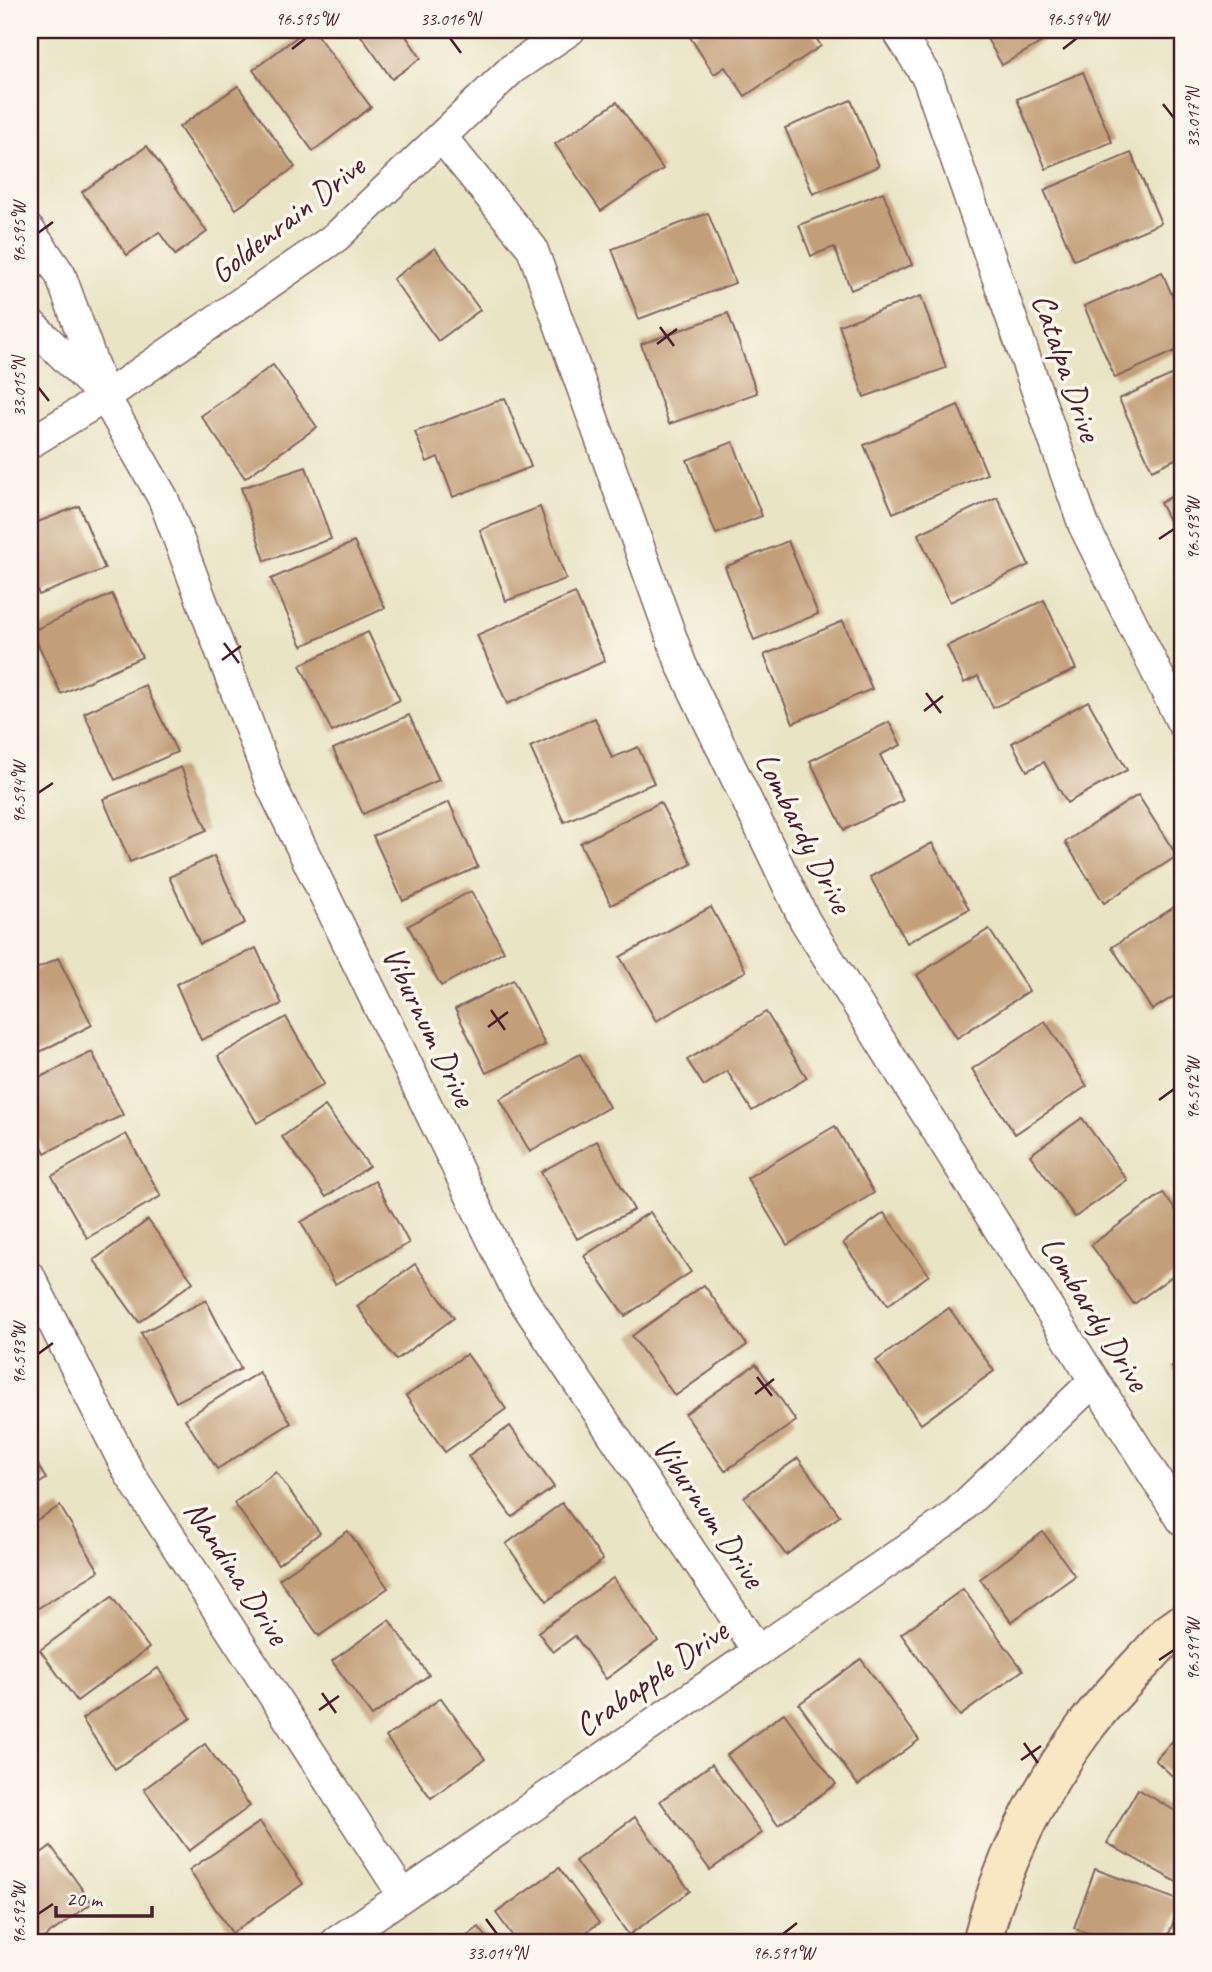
<svg xmlns="http://www.w3.org/2000/svg" width="1212" height="1972" viewBox="0 0 1212 1972" font-family="Caveat,sans-serif">
  <style>
    .building { fill: #c29f78 }
    .lines { fill: none; stroke-linecap: round; stroke-linejoin: round }
    .street-casing { stroke: #826461; stroke-width: 33 }
    .secondary-casing { stroke: #826461; stroke-width: 42 }
    .street { stroke: #fff; stroke-width: 30 }
    .secondary { stroke: #f9e7c3; stroke-width: 38 }
    .ticks { fill: none; stroke: #4a1f2b; stroke-width: 2.5 }
    .labels { text-anchor: middle; dominant-baseline: central; stroke-width: 7; stroke-linejoin: round; paint-order: stroke }
    .street-label { font-size: 33px; fill: #4a1f2b; stroke: #fbf7ec }
    .neatline { fill: none; stroke: #4a1f2b; stroke-width: 2.5 }
    .ticks-label { font-size: 18px; text-anchor: middle; fill: #4a1f2b }
  </style>
  <rect width="100%" height="100%" fill="#fbf7ec"/>
  <filter id="ink" filterUnits="userSpaceOnUse"><feTurbulence type="fractalNoise" baseFrequency=".0143" numOctaves="2"/><feDisplacementMap in="SourceGraphic" scale="14" xChannelSelector="R" yChannelSelector="G"/><feConvolveMatrix kernelMatrix="1 2 1 2 8 2 1 2 1" color-interpolation-filters="sRGB"/></filter>
  <filter id="wash" filterUnits="userSpaceOnUse"><feTurbulence type="fractalNoise" baseFrequency=".00686" numOctaves="4" result="noise"/><feDisplacementMap in="SourceGraphic" scale="28" xChannelSelector="R" yChannelSelector="G"/><feGaussianBlur stdDeviation="1.57" result="paint"/><feColorMatrix in="noise" values="0 0 0 0 0 0 0 0 0 0 0 0 0 0 0 0 0 1.4 0 .05"/><feComposite in="paint" operator="in"/></filter>
  <g filter="url(#wash)">
    <rect width="100%" height="100%" fill="#e9e4c4"/>
    <g id="blocks">
      <g class="building">
        <polygon points="306,30 313,30 371,107 313,151 253,70"/>
        <polygon points="357,30 414,30 406,36 421,58 392,79"/>
        <polygon points="702,30 811,30 821,46 745,96 725,67 714,74 690,37"/>
        <polygon points="982,30 1063,30 1002,65"/>
        <polygon points="1083,72 1112,142 1046,169 1017,99"/>
        <polygon points="238,86 295,167 236,209 179,127"/>
        <polygon points="851,100 879,166 813,194 785,128"/>
        <polygon points="617,102 663,169 601,211 555,144"/>
        <polygon points="147,146 207,232 175,255 159,232 127,255 82,192"/>
        <polygon points="1131,153 1161,223 1074,260 1044,190"/>
        <polygon points="883,192 912,265 851,290 834,247 811,256 799,225"/>
        <polygon points="708,213 735,283 639,319 612,249"/>
        <polygon points="435,248 480,310 438,341 393,279"/>
        <polygon points="1162,272 1182,318 1182,348 1115,378 1084,306"/>
        <polygon points="921,296 946,368 864,397 839,325"/>
        <polygon points="728,313 757,393 669,424 641,344"/>
        <polygon points="273,365 317,427 245,478 201,416"/>
        <polygon points="1182,370 1182,456 1152,470 1119,399"/>
        <polygon points="505,398 531,467 453,497 438,457 427,462 415,432"/>
        <polygon points="958,405 987,474 893,513 864,445"/>
        <polygon points="733,442 762,516 716,534 687,460"/>
        <polygon points="306,467 331,539 265,561 241,488"/>
        <polygon points="1182,491 1182,546 1160,503"/>
        <polygon points="997,497 1029,565 950,602 918,534"/>
        <polygon points="79,506 105,569 39,595 30,571 30,525"/>
        <polygon points="540,507 566,579 506,601 480,530"/>
        <polygon points="788,541 818,614 754,640 725,567"/>
        <polygon points="354,542 385,608 302,646 271,579"/>
        <polygon points="575,593 605,661 507,704 477,635"/>
        <polygon points="112,594 142,657 61,694 32,631"/>
        <polygon points="1044,600 1076,669 993,708 978,676 964,683 947,646"/>
        <polygon points="843,621 872,689 793,723 764,655"/>
        <polygon points="368,632 400,700 332,732 300,665"/>
        <polygon points="145,685 177,752 115,780 84,713"/>
        <polygon points="1088,701 1127,770 1067,803 1044,762 1027,771 1012,743"/>
        <polygon points="409,715 439,780 363,814 333,749"/>
        <polygon points="595,718 612,758 638,747 654,783 564,822 530,747"/>
        <polygon points="889,722 901,745 880,755 903,801 844,830 810,761"/>
        <polygon points="181,767 207,830 130,862 103,799"/>
        <polygon points="1138,795 1177,856 1104,903 1065,842"/>
        <polygon points="449,802 478,867 403,901 373,836"/>
        <polygon points="660,802 692,864 611,905 580,843"/>
        <polygon points="932,843 969,909 907,943 870,877"/>
        <polygon points="214,856 245,923 200,944 169,877"/>
        <polygon points="471,891 504,951 441,986 408,926"/>
        <polygon points="1182,902 1182,991 1152,1010 1112,947"/>
        <polygon points="711,907 746,971 656,1021 620,957"/>
        <polygon points="989,929 1029,991 957,1038 917,975"/>
        <polygon points="256,948 282,1004 201,1040 176,984"/>
        <polygon points="58,958 92,1025 30,1057 30,972"/>
        <polygon points="513,980 545,1045 486,1073 455,1009"/>
        <polygon points="766,1012 807,1078 752,1111 727,1071 704,1086 687,1060"/>
        <polygon points="286,1017 324,1084 257,1123 218,1056"/>
        <polygon points="1045,1021 1087,1086 1015,1134 972,1069"/>
        <polygon points="92,1052 123,1115 45,1153 30,1122 30,1082"/>
        <polygon points="580,1054 609,1107 530,1152 500,1099"/>
        <polygon points="325,1106 369,1166 326,1197 282,1137"/>
        <polygon points="1082,1118 1127,1180 1075,1217 1030,1155"/>
        <polygon points="835,1126 874,1193 787,1245 747,1178"/>
        <polygon points="126,1134 161,1196 87,1238 52,1176"/>
        <polygon points="597,1141 634,1210 577,1239 541,1172"/>
        <polygon points="375,1181 409,1243 335,1284 301,1222"/>
        <polygon points="1163,1193 1182,1219 1182,1269 1134,1304 1091,1245"/>
        <polygon points="650,1212 691,1272 625,1316 584,1256"/>
        <polygon points="884,1213 929,1275 888,1305 843,1243"/>
        <polygon points="148,1220 193,1282 139,1322 94,1260"/>
        <polygon points="415,1264 454,1318 396,1360 357,1306"/>
        <polygon points="704,1285 747,1345 675,1396 632,1336"/>
        <polygon points="206,1300 241,1369 176,1402 141,1333"/>
        <polygon points="949,1308 994,1371 921,1424 876,1361"/>
        <polygon points="467,1354 506,1409 445,1452 406,1396"/>
        <polygon points="1182,1360 1182,1382 1172,1367"/>
        <polygon points="756,1364 796,1421 725,1471 685,1414"/>
        <polygon points="259,1372 291,1423 217,1469 185,1419"/>
        <polygon points="510,1426 554,1487 512,1517 468,1456"/>
        <polygon points="30,1451 46,1479 30,1489"/>
        <polygon points="798,1458 840,1516 786,1555 744,1497"/>
        <polygon points="276,1472 320,1533 278,1564 234,1503"/>
        <polygon points="562,1503 603,1560 547,1601 506,1544"/>
        <polygon points="60,1506 99,1571 30,1613 30,1524"/>
        <polygon points="348,1531 388,1588 319,1636 279,1579"/>
        <polygon points="1043,1532 1075,1576 1011,1622 980,1579"/>
        <polygon points="613,1578 658,1641 606,1679 575,1636 553,1652 538,1632"/>
        <polygon points="963,1589 1023,1670 960,1716 901,1634"/>
        <polygon points="112,1597 149,1648 77,1701 40,1650"/>
        <polygon points="389,1620 429,1675 372,1716 332,1661"/>
        <polygon points="861,1659 919,1740 858,1785 799,1704"/>
        <polygon points="158,1668 191,1718 115,1769 82,1719"/>
        <polygon points="441,1698 485,1759 431,1798 386,1737"/>
        <polygon points="784,1713 836,1784 778,1825 727,1755"/>
        <polygon points="1182,1731 1182,1785 1155,1760"/>
        <polygon points="205,1744 250,1806 189,1851 144,1789"/>
        <polygon points="712,1764 762,1833 710,1870 660,1801"/>
        <polygon points="1138,1789 1182,1815 1182,1885 1107,1843"/>
        <polygon points="635,1817 690,1891 629,1935 575,1861"/>
        <polygon points="260,1822 303,1884 232,1933 189,1870"/>
        <polygon points="30,1828 37,1839 30,1844"/>
        <polygon points="51,1846 92,1903 38,1942 30,1942 30,1861"/>
        <polygon points="559,1868 599,1923 572,1942 517,1942 496,1913"/>
        <polygon points="1095,1869 1181,1901 1166,1942 1111,1942 1074,1928"/>
        <polygon points="479,1927 490,1942 459,1942"/>
      </g>
    </g>
  </g>
  <g filter="url(#ink)">
    <use href="#blocks" fill-opacity="0" stroke="#826461" stroke-width="2"/>
    <g class="lines">
      <g class="street-casing">
        <g id="street">
          <polyline points="897,30 928,79 1084,526 1182,723"/>
          <polyline points="443,139 532,248 681,664 805,921 1182,1520"/>
          <polyline points="30,231 60,274 105,397 163,498 272,787 517,1291 757,1650"/>
          <polyline points="30,323 97,389"/>
          <polyline points="30,443 105,397 336,237 512,69 570,30"/>
          <polyline points="30,1277 129,1473 403,1895"/>
          <polyline points="336,1942 950,1519 1094,1381"/>
        </g>
      </g>
      <g class="secondary-casing">
        <path id="secondary" d="M982 1942C1001 1865 1038 1790 1086 1726 1110 1694 1141 1665 1168 1634L1182 1624"/>
      </g>
      <use href="#street" class="street"/>
      <use href="#secondary" class="secondary"/>
    </g>
  </g>
  <path class="ticks" d="M450 38 461 53M292 49 306 38M1063 49 1077 38M1163 104 1174 118M38 233 53 222M660 327 674 346M657 344 677 329M38 387 49 401M1159 539 1174 529M224 643 239 663M222 660 241 646M926 693 941 713M924 711 943 696M38 793 53 783M491 1010 505 1030M488 1027 508 1012M1159 1100 1174 1089M38 1354 53 1343M757 1377 772 1396M755 1394 774 1379M1159 1660 1174 1650M322 1693 336 1713M319 1710 339 1696M1024 1743 1038 1763M1021 1760 1041 1746M38 1914 53 1904M486 1919 497 1934M783 1934 797 1923"/>
  <g class="labels">
    <g class="street-label">
      <text transform="translate(287 219) rotate(-38)">Goldenrain Drive</text>
      <text transform="translate(1067 367) rotate(71)">Catalpa Drive</text>
      <text transform="translate(804 832) rotate(63)">Lombardy Drive</text>
      <text transform="translate(429 1026) rotate(64)">Viburnum Drive</text>
      <text transform="translate(1095 1313) rotate(58)">Lombardy Drive</text>
      <text transform="translate(709 1512) rotate(56)">Viburnum Drive</text>
      <text transform="translate(237 1572) rotate(57)">Nandina Drive</text>
      <text transform="translate(651 1678) rotate(-35)">Crabapple Drive</text>
    </g>
  </g>
  <rect width="1212" height="1972" fill="none" stroke="#fbf7ec" stroke-width="77"/>
  <path d="M56 1906v10h96v-10" fill="none" stroke="#4a1f2b" stroke-width="3.5"/>
  <text x="66" y="1906" font-size="21" fill="#4a1f2b" stroke="#fbf7ec" stroke-width="5" paint-order="stroke">20 m</text>
  <rect x="38" y="38" width="1136" height="1896" class="neatline"/>
  <g class="ticks-label">
    <text x="306" y="25">96.595°W</text>
    <text x="450" y="25">33.016°N</text>
    <text x="1077" y="25">96.594°W</text>
    <text transform="translate(1193 118) rotate(-90)" y="6">33.017°N</text>
    <text transform="translate(19 233) rotate(-90)" y="6">96.595°W</text>
    <text transform="translate(19 387) rotate(-90)" y="6">33.015°N</text>
    <text transform="translate(1193 529) rotate(-90)" y="6">96.593°W</text>
    <text transform="translate(19 793) rotate(-90)" y="6">96.594°W</text>
    <text transform="translate(1193 1089) rotate(-90)" y="6">96.592°W</text>
    <text transform="translate(19 1354) rotate(-90)" y="6">96.593°W</text>
    <text transform="translate(1193 1650) rotate(-90)" y="6">96.591°W</text>
    <text transform="translate(19 1914) rotate(-90)" y="6">96.592°W</text>
    <text x="497" y="1959">33.014°N</text>
    <text x="783" y="1959">96.591°W</text>
  </g>
</svg>
